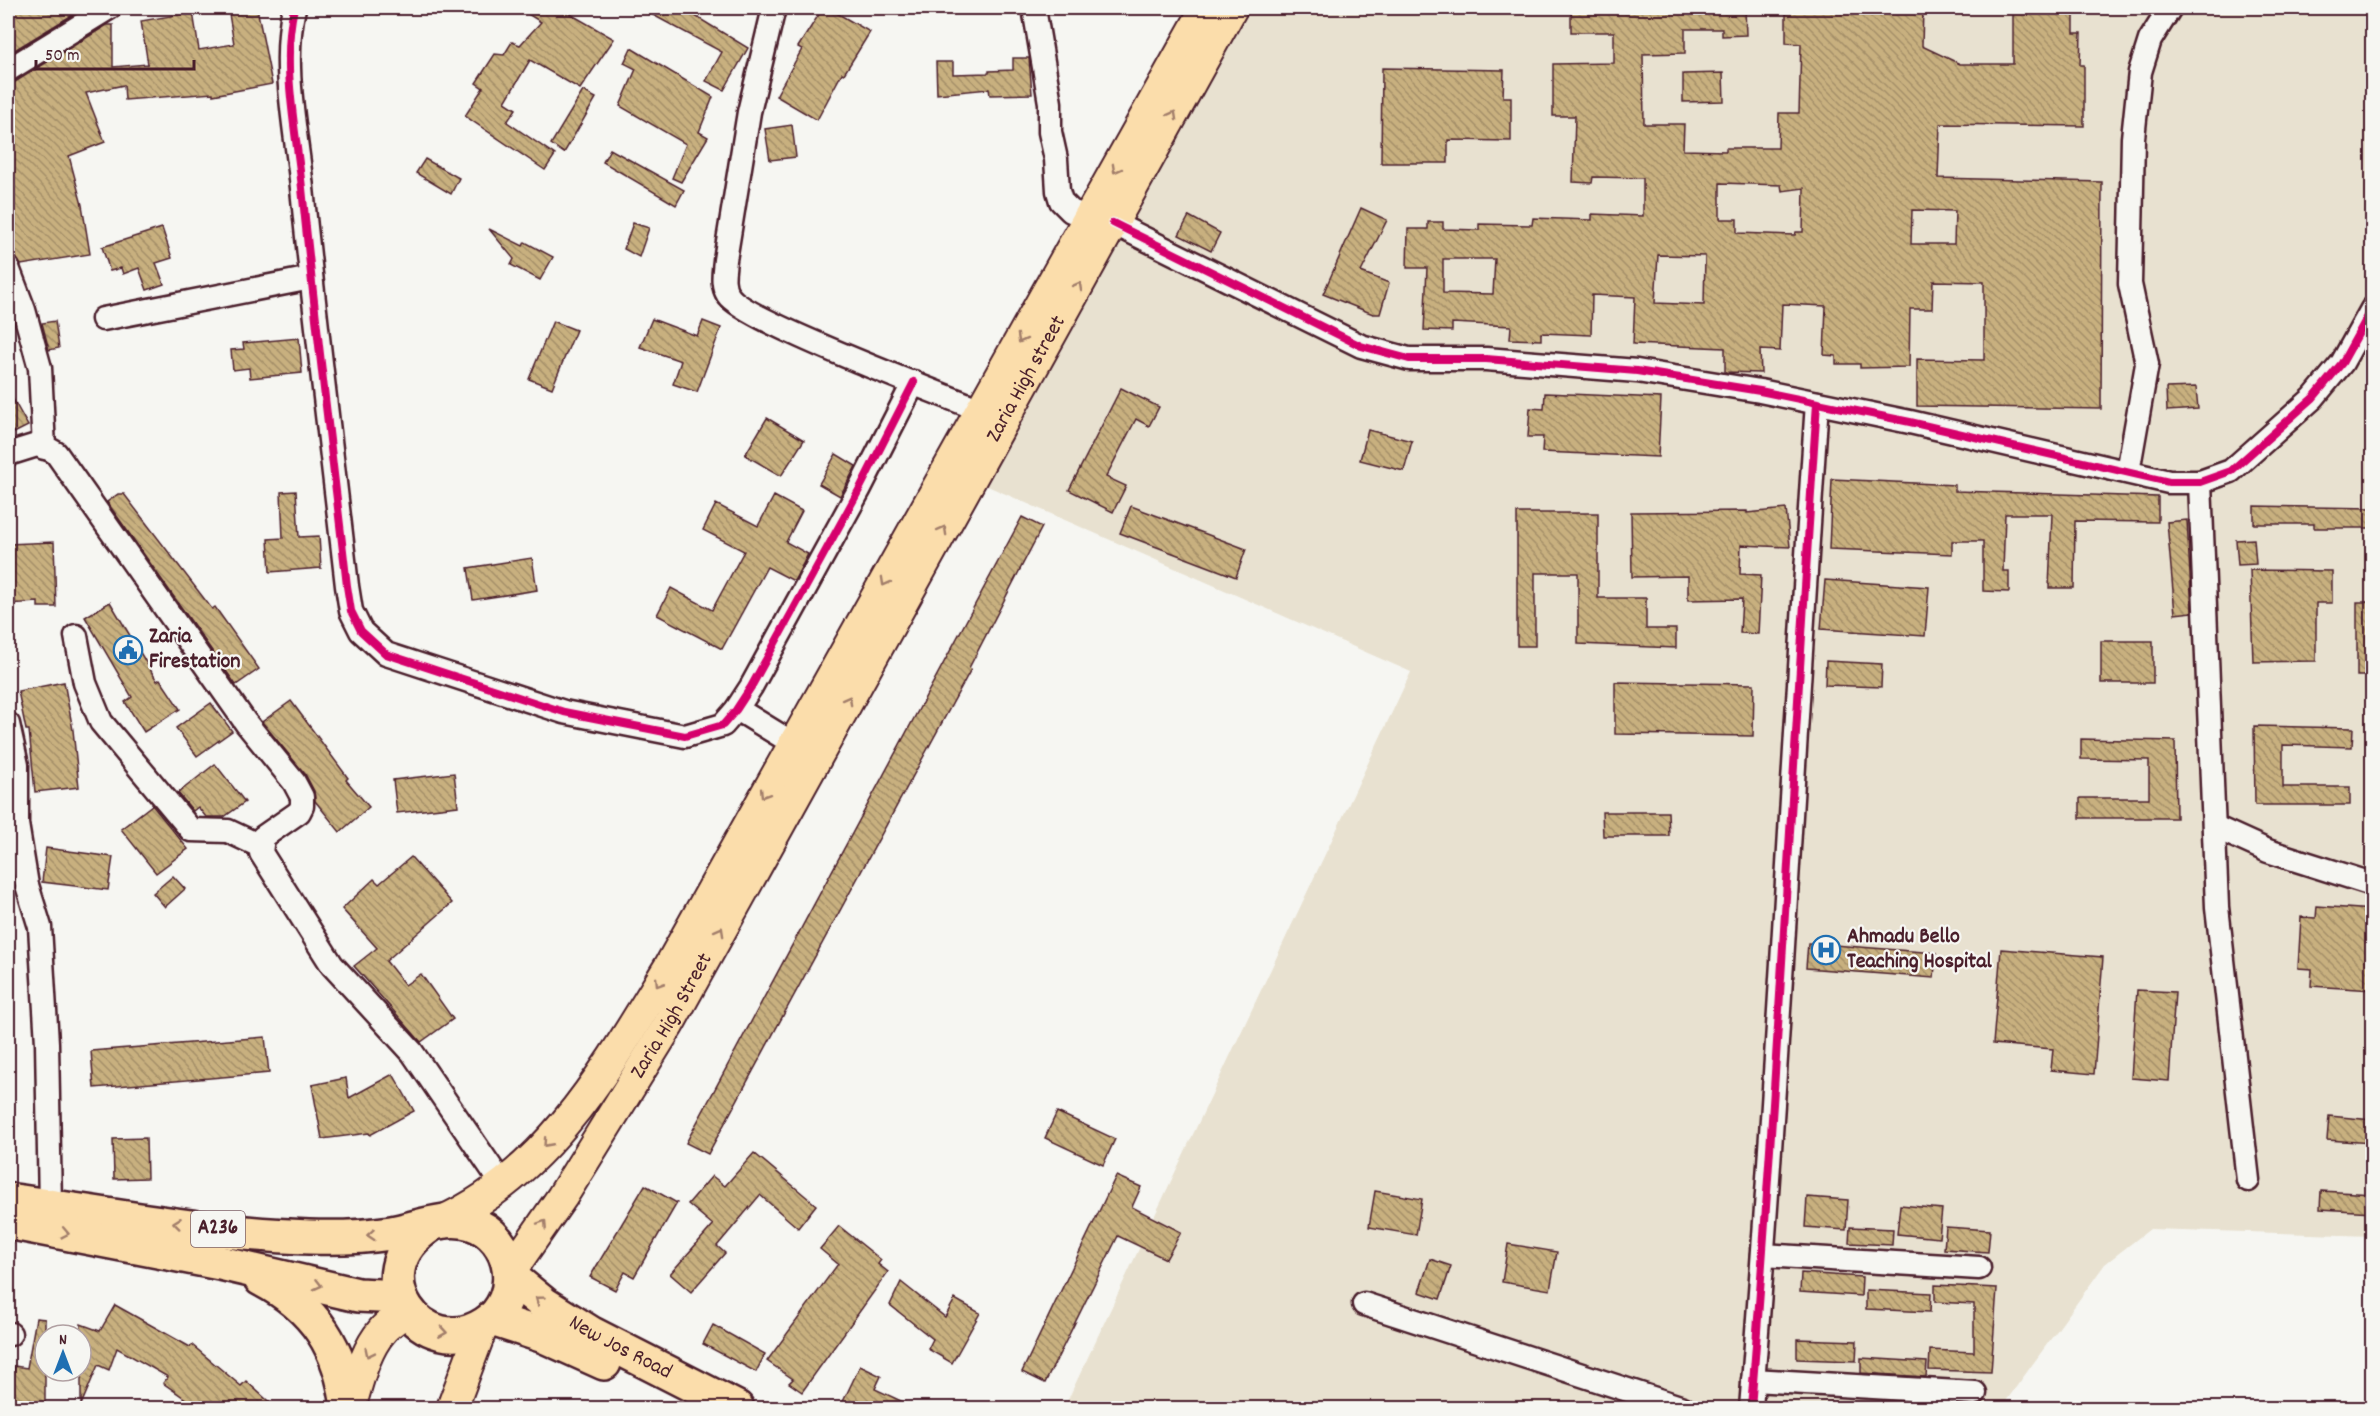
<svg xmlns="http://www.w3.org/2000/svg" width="2380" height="1416" viewBox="0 0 2380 1416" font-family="Dekko,sans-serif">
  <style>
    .built { fill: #e8e1d0 }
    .building { fill: url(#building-back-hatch); stroke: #4a1f2b; stroke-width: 1.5; fill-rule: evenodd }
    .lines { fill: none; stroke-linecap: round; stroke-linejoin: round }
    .minor-casing { stroke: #4a1f2b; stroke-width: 27 }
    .major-casing { stroke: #4a1f2b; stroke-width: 34 }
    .highway-casing { stroke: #4a1f2b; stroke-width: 38 }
    .minor { stroke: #f6f6f2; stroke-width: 22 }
    .major { stroke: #fbddab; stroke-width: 30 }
    .highway { stroke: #fbddab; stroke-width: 33 }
    .cycleway-casing { stroke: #f6f6f2; stroke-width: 11 }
    .cycleway { stroke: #d6006c; stroke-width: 8 }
    .oneway { stroke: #a27e6b }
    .labels { text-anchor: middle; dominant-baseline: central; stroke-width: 4.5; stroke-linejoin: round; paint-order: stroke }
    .shield { fill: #f6f6f2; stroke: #7e6067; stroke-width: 1.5 }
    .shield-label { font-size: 21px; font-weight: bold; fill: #4a1f2b }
    .street-label { font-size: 22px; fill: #4a1f2b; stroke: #f6f6f2 }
    .poi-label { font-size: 22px; font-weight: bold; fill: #4a1f2b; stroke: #f6f6f2; text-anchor: start }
  </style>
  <defs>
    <pattern id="building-back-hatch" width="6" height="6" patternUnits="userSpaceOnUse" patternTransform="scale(1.5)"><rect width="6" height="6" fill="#c8b07f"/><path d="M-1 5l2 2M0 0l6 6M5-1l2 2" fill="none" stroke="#a48f68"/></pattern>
  </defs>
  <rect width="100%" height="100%" fill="#f6f6f2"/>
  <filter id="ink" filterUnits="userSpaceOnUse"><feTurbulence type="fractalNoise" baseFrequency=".0167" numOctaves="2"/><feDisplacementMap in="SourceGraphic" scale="12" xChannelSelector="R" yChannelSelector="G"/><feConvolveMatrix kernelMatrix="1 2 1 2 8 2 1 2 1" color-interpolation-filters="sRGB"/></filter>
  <g filter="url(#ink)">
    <polygon class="built" points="1246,8 2372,8 2372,1236 2150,1229 2105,1264 2001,1408 1064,1408 1411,672 976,481"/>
    <g class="building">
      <polygon points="8,8 84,8 13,51 8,41"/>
      <polygon points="228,8 257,8 272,84 213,95 213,93 125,100 124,85 86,93 105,142 69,156 82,205 90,254 21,265 12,255 8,237 8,83 15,82 107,25 113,25 113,67 148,64 141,21 193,12 199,50 234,44"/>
      <polygon points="518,8 560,8 614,39 580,89 530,60 505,102 516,109 507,122 555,155 545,170 465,116 483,88 476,83 495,54 504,55 512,42 520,45 541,22"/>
      <polygon points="640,8 682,8 748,48 724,90 706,81 722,52"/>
      <polygon points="823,8 828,8 870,32 844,74 842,73 817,120 776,96 802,49 798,47"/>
      <path d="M1571 8H1745L1746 35 1722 36V29H1685V53L1643 54 1644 124H1684L1683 150 1726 151V148H1778L1779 113H1799L1801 44 1786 43V8H1923L1922 46 1960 64H2013V8H2074V33H2081L2080 65H2084V126L1940 124 1938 178 2102 182 2101 409 1917 406V359L1984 360V282L1933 281 1932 309H1910L1909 367 1860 368V364H1836V356L1824 355 1826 306 1782 304 1780 351 1760 350 1761 373 1725 372V348L1633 344 1635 297 1592 295 1591 335 1541 333V340L1510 339 1511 326 1452 323V331L1424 330 1427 268H1407L1408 229H1428V222H1443V229L1479 230V224L1532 225 1533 218 1592 220V214L1643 216V178L1593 177 1592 183 1573 182 1575 116H1553V64L1614 63V32H1571ZM1720 183 1781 185 1782 191 1804 188 1803 232H1796L1795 235 1737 233V219H1720ZM1912 210 1955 211 1954 244H1911ZM1658 255 1705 256 1704 305 1655 303ZM1443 259H1495L1493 294 1443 293Z"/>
      <polygon points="631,48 713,97 699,132 708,137 681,182 672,178 686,144 620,106 636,69 624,63"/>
      <polygon points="1013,58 1029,58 1032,94 990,95 989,89 937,94 936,62 953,62 953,74 989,73 989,71 1013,70"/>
      <polygon points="1382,68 1504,70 1503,97 1511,97 1511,141 1448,140 1448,163 1381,163"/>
      <polygon points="1723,73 1724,101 1683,102 1683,74"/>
      <polygon points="583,91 596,98 564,153 551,144"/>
      <polygon points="792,125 796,157 770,160 765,129"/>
      <polygon points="610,149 684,190 676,205 603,162"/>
      <polygon points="425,159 459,178 451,194 416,173"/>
      <polygon points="1361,208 1387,220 1361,272 1389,283 1380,314 1373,314 1323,294"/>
      <polygon points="1189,216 1220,233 1211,251 1179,235"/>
      <polygon points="633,223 649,228 639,257 624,249"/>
      <polygon points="162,228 172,258 156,263 164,284 147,290 139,268 123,274 121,268 110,271 102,247"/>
      <polygon points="489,229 523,246 525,242 553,257 540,280 511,265 514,259"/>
      <polygon points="652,319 697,336 703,321 721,328 697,392 673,384 681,361 640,347"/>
      <polygon points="55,321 59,348 49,350 42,323"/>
      <polygon points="553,321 576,330 552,388 529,379"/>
      <polygon points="299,338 302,373 250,378 249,368 233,370 231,350 244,349 243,343"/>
      <polygon points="2196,387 2198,409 2167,411 2166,388"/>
      <polygon points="1121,388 1159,407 1149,426 1136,419 1106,477 1126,486 1113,512 1069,490"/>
      <polygon points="8,390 28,426 14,433 8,423"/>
      <polygon points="1545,393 1661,398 1658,457 1542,452 1543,437 1528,437 1530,408 1544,409"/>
      <polygon points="767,418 804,440 781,476 745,455"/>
      <polygon points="1368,430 1412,441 1404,471 1360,460"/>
      <polygon points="836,454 856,466 840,496 819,484"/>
      <polygon points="1832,479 1955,485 1955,491 2158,497 2158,522 2075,521 2074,588 2049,588 2052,514 2005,514 2003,571 2009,571 2009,592 1983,591 1983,541 1952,541 1952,554 1829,549"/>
      <polygon points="296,491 299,537 319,536 321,568 270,572 268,539 283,538 281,492"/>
      <polygon points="118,494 124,494 212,609 215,607 259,669 236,685 107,502"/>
      <polygon points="774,496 802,511 786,542 808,554 794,581 767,567 722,649 657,615 671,588 712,610 744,551 703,530 716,504 758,526"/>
      <polygon points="1131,506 1246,549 1236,577 1120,533"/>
      <polygon points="2254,506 2373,508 2373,528 2314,528 2314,524 2254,524"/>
      <polygon points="1786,509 1790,547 1741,545 1740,574 1761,575 1758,634 1740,633 1742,599 1688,600 1688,576 1632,577 1631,512 1747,511 1747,513"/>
      <polygon points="1517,513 1598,513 1598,598 1646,598 1646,629 1676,629 1676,648 1578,644 1578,573 1535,573 1535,646 1517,646"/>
      <polygon points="1022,517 1042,527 969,668 971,669 708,1154 686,1143"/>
      <polygon points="2187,520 2192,612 2175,614 2167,522"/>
      <polygon points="2254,539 2256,564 2238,565 2236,540"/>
      <polygon points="54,542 56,607 38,607 38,602 8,604 8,544"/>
      <polygon points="532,558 537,590 473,600 468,568"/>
      <polygon points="2250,570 2332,571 2332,603 2316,603 2316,661 2253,662"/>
      <polygon points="1825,580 1929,587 1925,636 1821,629"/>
      <polygon points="110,602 157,681 160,679 180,709 144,732 125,702 132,697 85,617"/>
      <rect x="2357" y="602" width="16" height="74"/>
      <rect x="2101" y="641" width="52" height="42"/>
      <polygon points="1826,661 1882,664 1881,687 1825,685"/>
      <polygon points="64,682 73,730 79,787 35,792 29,730 26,730 18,691"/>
      <polygon points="1615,682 1754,684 1753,736 1615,734"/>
      <polygon points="291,701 348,778 346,780 369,807 340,832 315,801 314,791 305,774 262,722"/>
      <polygon points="211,703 232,731 197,756 176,728"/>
      <polygon points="2254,726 2353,728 2352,747 2283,745 2283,787 2350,787 2350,805 2255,805"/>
      <polygon points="2081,739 2175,741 2176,818 2080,818 2080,798 2149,798 2149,760 2081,759"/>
      <polygon points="215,764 245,802 224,817 206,817 198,807 193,811 178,793"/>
      <polygon points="454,773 458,806 397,813 393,780"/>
      <polygon points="152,805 188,849 156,873 121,829"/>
      <polygon points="1602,812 1668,812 1669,836 1603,836"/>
      <polygon points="46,848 113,857 108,890 42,882"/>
      <polygon points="411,857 452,903 386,961 405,985 421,974 453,1019 421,1042 354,966 377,948 342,909 374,879 379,884"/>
      <polygon points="173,876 185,889 165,907 153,893"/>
      <polygon points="2317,906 2373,910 2373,990 2311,986 2312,969 2298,968 2301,917 2316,918"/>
      <polygon points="1808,943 1936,953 1934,978 1806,968"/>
      <polygon points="2001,949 2103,957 2094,1074 2051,1070 2053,1049 1993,1044"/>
      <polygon points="2137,990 2175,992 2169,1081 2131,1078"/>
      <polygon points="265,1037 269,1073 94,1088 91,1051"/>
      <polygon points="393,1074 414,1111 370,1135 369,1133 322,1139 312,1085 346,1078 349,1098"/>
      <polygon points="1057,1112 1115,1139 1103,1165 1045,1138"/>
      <polygon points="2329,1116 2373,1120 2373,1143 2327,1140"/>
      <polygon points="146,1138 147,1178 114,1179 113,1139"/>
      <polygon points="754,1153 816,1205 798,1228 760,1195 717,1246 725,1253 691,1292 670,1274 713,1225 688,1204 712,1176 725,1186"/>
      <polygon points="1116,1176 1141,1187 1132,1207 1181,1232 1166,1259 1118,1236 1045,1383 1022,1372"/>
      <polygon points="645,1185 677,1203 634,1277 625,1272 615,1290 590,1277"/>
      <polygon points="1375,1191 1422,1199 1416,1235 1369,1227"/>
      <polygon points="2321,1191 2373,1194 2373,1212 2320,1209"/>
      <polygon points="1807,1197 1848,1200 1846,1230 1805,1227"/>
      <polygon points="1900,1205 1942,1209 1939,1238 1897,1234"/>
      <polygon points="839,1226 881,1260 878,1264 888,1272 802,1392 789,1383 793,1379 767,1361 838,1264 820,1249"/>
      <polygon points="1850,1227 1893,1229 1892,1245 1849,1243"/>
      <polygon points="1946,1227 1990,1230 1988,1252 1944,1249"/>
      <polygon points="1508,1244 1557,1252 1550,1290 1502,1282"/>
      <polygon points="1430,1259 1451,1266 1440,1299 1419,1292"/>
      <polygon points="1801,1273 1862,1277 1861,1296 1800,1292"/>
      <polygon points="901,1282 945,1317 955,1299 980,1313 952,1363 928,1349 933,1339 890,1305"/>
      <polygon points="1935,1285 1997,1288 1991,1372 1929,1370 1930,1350 1974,1352 1974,1304 1935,1302"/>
      <polygon points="1866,1290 1931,1293 1930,1312 1866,1309"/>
      <polygon points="115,1305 190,1347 192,1345 241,1386 246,1381 276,1408 182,1408 187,1400 163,1383 168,1377 117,1348 109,1370 98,1365 81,1405 81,1324 100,1331"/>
      <polygon points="36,1318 45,1319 45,1408 8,1408 8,1386 11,1387 15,1366 27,1368"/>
      <polygon points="713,1325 765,1354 756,1372 703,1344"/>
      <polygon points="1797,1339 1857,1341 1856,1361 1797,1359"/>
      <polygon points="1861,1358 1927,1362 1926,1377 1861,1373"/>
      <polygon points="860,1366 881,1376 875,1389 916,1408 840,1408"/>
    </g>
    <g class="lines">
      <g class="minor-casing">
        <g id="minor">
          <path d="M294 8C281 65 296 130 302 188 315 321 332 453 347 586L351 611 361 631 386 654 564 712 685 736 723 725 736 710 751 687 859 490 914 382"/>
          <path d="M774 8 749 112 725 260C724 272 721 284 728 295 742 319 943 395 981 410"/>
          <polyline points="1034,8 1050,103 1050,132 1056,159 1058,191 1061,201 1071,211 1089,218"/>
          <polyline points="8,70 109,8"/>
          <polyline points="1113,223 1361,346 1409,359 1486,359 1637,371 1760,391 1910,422 2169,482 2200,482 2231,471 2313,398 2342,363 2372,309"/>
          <polyline points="8,268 24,310 40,368 44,448"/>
          <polyline points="103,319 311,278"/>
          <polyline points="8,454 40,444 56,453 246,723 294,782 302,797 302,806 299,812 263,837 261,853 332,965 412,1052 503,1185"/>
          <polyline points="2128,472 2147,364 2130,284 2133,138 2140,72 2150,40 2170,8"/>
          <polyline points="2200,482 2217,907 2248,1180"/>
          <polyline points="76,636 85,683 101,722 191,830 228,831 260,846"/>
          <polyline points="737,709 794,744"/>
          <polyline points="8,724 17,765 17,824 27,885 40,927 47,1043 50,1206"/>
          <polyline points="2215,827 2268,851 2372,884"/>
          <polyline points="1763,1255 1979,1268"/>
          <polyline points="1364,1304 1683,1408"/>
          <polyline points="8,1334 10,1334"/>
          <polyline points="1753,1380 1975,1393"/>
          <path d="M1751 1408C1778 1074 1794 738 1817 403"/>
        </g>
      </g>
      <g class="major-casing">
        <g id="major">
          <path d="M440 1222C549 1174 609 1065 669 967L1206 8"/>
          <path id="s1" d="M510 1272 562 1197 669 1024 1232 8"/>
          <path d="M350 1408C358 1383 364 1352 382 1331 388 1323 399 1317 407 1311"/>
          <polyline points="452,1408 483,1325"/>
        </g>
      </g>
      <g class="highway-casing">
        <g id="highway">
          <path d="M8 1200C107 1214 209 1234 309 1237 336 1238 364 1237 391 1233 416 1229 445 1215 471 1223 515 1237 524 1299 485 1324 424 1364 356 1275 429 1226"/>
          <polyline points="8,1222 220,1263 358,1295 400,1297"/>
          <path id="s2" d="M510 1276 544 1304 592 1334 737 1408"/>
          <path d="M261 1279C316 1308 341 1348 348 1408"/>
          <polyline points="492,1319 544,1336 604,1363"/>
        </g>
      </g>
      <use href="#minor" class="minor"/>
      <use href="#major" class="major"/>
      <use href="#highway" class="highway"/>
      <g class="cycleway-casing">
        <g id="cycleway">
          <path d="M294 8C281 65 296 130 302 188 315 321 332 453 347 586L351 611 361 631 386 654 564 712 685 736 723 725 736 710 751 687 859 490 914 382"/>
          <polyline points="1113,223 1361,346 1409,359 1486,359 1637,371 1760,391 1910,422 2169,482 2200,482 2231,471 2313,398 2342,363 2372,309"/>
          <path d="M1751 1408C1778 1074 1794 738 1817 403"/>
        </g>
      </g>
      <use href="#cycleway" class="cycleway"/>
    </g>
    <defs><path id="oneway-chevron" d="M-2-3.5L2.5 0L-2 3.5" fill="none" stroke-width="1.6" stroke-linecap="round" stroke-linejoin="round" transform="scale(1.5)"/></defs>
    <g class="oneway">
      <use href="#oneway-chevron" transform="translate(1173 115) rotate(-61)"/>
      <use href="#oneway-chevron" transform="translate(1116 169) rotate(119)"/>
      <use href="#oneway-chevron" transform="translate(1078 286) rotate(-61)"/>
      <use href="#oneway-chevron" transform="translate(1021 339) rotate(119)"/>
      <use href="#oneway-chevron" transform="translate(943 530) rotate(-61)"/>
      <use href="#oneway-chevron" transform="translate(885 582) rotate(119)"/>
      <use href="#oneway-chevron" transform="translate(848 700) rotate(-61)"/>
      <use href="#oneway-chevron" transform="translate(764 794) rotate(121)"/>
      <use href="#oneway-chevron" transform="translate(720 931) rotate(-61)"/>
      <use href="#oneway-chevron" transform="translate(659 983) rotate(122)"/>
      <use href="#oneway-chevron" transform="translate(547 1143) rotate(132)"/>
      <use href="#oneway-chevron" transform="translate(177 1223) rotate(-173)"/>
      <use href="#oneway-chevron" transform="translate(543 1224) rotate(-56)"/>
      <use href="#oneway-chevron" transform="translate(65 1233) rotate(11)"/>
      <use href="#oneway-chevron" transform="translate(371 1235) rotate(176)"/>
      <use href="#oneway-chevron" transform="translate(318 1285) rotate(14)"/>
      <use href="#oneway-chevron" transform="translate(539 1300) rotate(-143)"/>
      <use href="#oneway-chevron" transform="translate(443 1332) rotate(9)"/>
      <use href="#oneway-chevron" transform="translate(369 1353) rotate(116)"/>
    </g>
  </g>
  <defs>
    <g id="civic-ring" transform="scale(1.5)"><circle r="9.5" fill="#f6f6f2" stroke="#1f6fb2" stroke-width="1.5"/><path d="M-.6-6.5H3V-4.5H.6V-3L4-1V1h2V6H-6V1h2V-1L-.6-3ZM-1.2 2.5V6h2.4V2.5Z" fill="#1f6fb2"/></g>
    <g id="hospital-ring" transform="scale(1.5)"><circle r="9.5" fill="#f6f6f2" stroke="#1f6fb2" stroke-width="1.5"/><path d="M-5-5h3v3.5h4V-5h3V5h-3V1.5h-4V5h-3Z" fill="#1f6fb2"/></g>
  </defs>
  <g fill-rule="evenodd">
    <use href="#civic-ring" x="128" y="650"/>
    <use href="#hospital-ring" x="1826" y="950"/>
  </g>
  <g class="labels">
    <rect class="shield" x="191" y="1211" width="54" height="36" rx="4.5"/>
    <g class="shield-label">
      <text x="218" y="1229">A236</text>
    </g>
    <g class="street-label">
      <text stroke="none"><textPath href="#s1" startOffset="1032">Zaria High street</textPath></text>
      <text stroke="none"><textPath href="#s1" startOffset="303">Zaria High Street</textPath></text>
      <text stroke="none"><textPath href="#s2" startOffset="132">New Jos Road</textPath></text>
    </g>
    <g class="poi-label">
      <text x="149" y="637">Zaria<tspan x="149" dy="25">Firestation</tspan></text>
      <text x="1847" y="937">Ahmadu Bello<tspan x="1847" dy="25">Teaching Hospital</tspan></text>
    </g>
  </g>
  <rect width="2380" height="1416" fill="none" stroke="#f6f6f2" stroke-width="30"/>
  <rect x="15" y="15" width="2350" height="1386" fill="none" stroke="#4a1f2b" stroke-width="2" filter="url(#ink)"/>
  <g transform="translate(63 1353)"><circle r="28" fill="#f6f6f2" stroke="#b1a0a2" stroke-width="1.5"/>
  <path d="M0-4.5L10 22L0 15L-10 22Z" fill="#1f6fb2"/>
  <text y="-9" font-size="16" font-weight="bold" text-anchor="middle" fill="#4a1f2b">N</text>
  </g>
  <path d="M36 60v9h158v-9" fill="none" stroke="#4a1f2b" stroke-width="3"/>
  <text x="45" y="60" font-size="18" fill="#4a1f2b" stroke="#f6f6f2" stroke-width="4.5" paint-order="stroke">50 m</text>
</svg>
